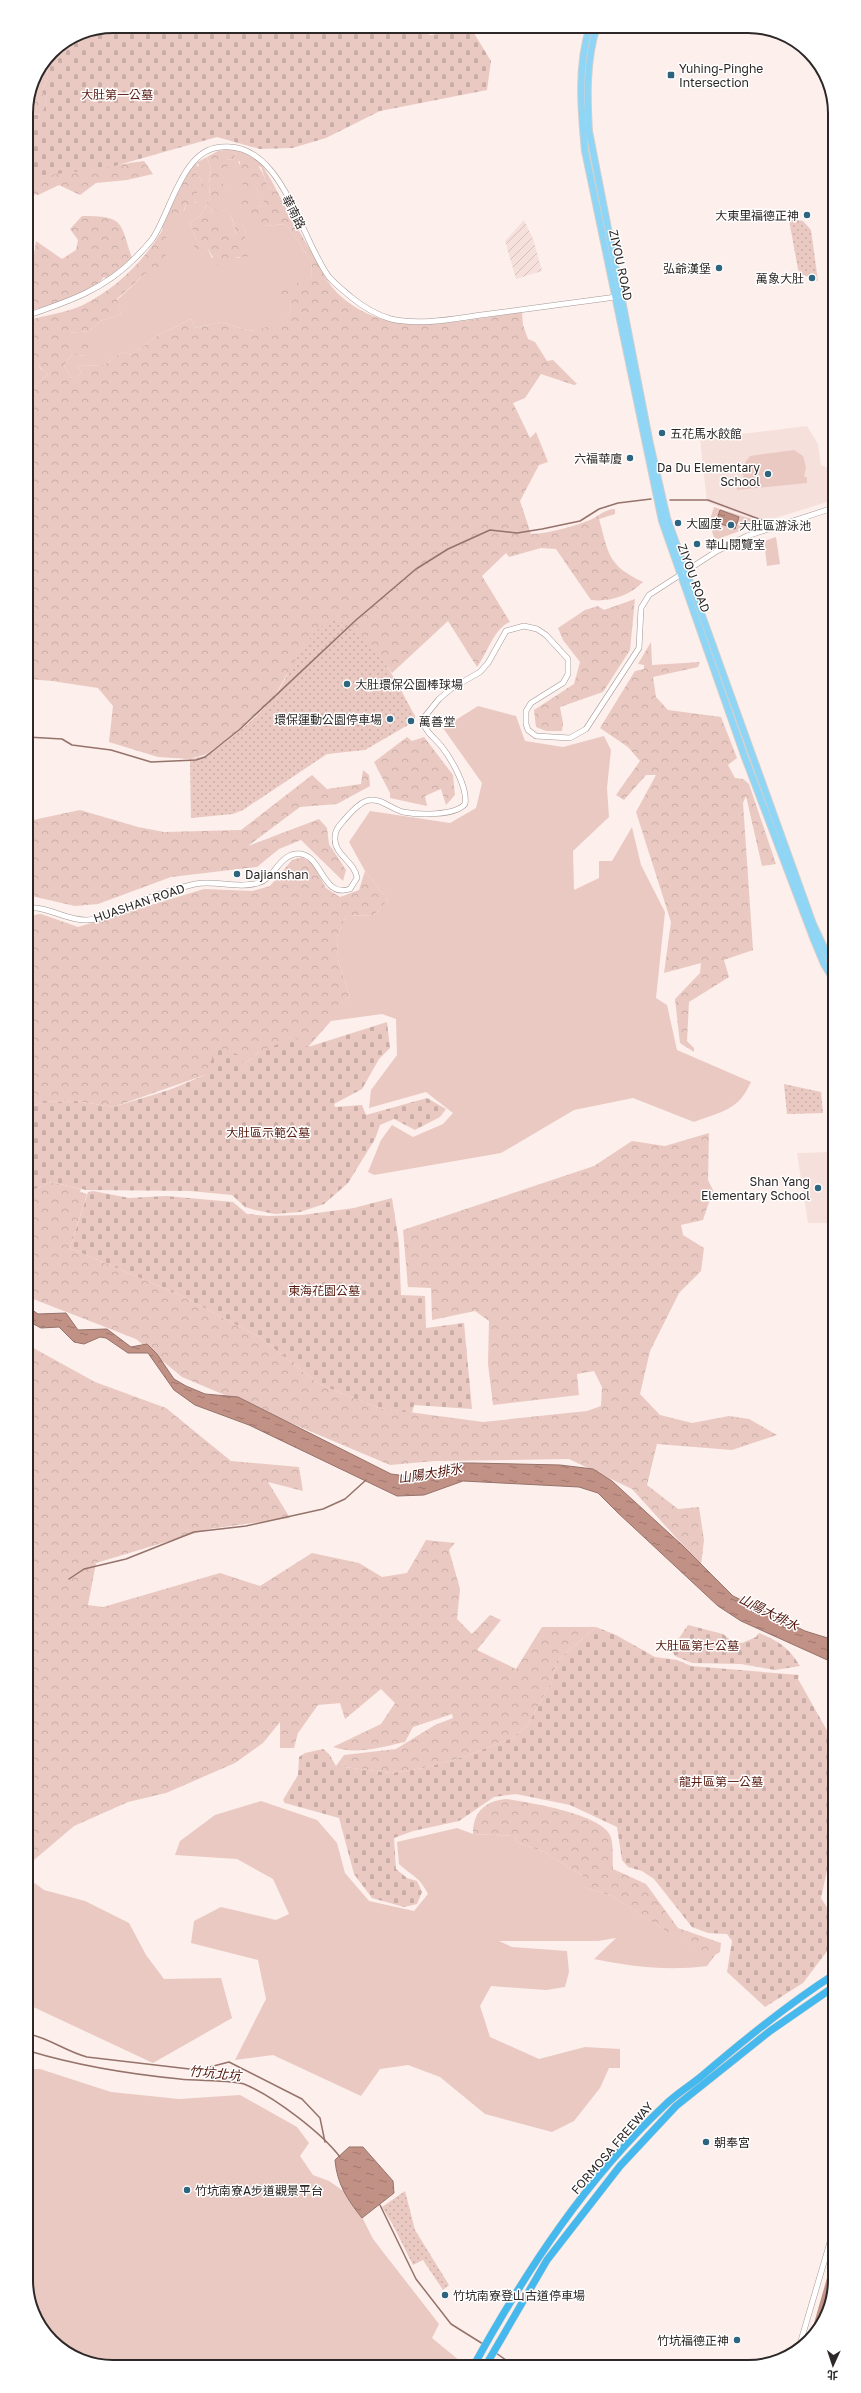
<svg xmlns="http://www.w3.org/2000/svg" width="861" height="2393" viewBox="0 0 861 2393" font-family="'Golos Text','Noto Sans TC',sans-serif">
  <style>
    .built { fill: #f6e0dc }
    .industrial { fill: url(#industrial-furrows) }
    .grass { fill: #eac9c2 }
    .forest { fill: url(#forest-crowns) }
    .cemetery { fill: url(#cemetery-stones) }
    .park { fill: url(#park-dots) }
    .water { fill: url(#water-ripples); stroke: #95726a }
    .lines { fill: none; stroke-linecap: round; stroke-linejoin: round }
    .stream { stroke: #95726a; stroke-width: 1.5 }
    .canal { stroke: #c29186; stroke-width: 5 }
    .tertiary-casing { stroke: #a49895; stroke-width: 6 }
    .primary-casing { stroke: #d1d0cf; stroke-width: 8 }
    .motorway-casing { stroke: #d1d0cf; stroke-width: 8 }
    .tertiary { stroke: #fff; stroke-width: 5 }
    .primary { stroke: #8fd5f5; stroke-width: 6 }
    .motorway { stroke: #45b9ee; stroke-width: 7 }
    .poi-dot { fill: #2d647f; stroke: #fff; stroke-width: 1.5 }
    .labels { text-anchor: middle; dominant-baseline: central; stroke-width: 3; stroke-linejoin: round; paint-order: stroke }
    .poi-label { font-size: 12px; fill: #2d2827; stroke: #fff; text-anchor: start }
    .park-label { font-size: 12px; fill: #55190e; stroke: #fff }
    .street-label { font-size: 12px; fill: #2d2827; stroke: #fff }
    .water-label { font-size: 13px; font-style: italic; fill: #4f1309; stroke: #fff }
    .rim { fill: none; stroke: #2d2827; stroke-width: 2 }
  </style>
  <defs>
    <pattern id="industrial-furrows" width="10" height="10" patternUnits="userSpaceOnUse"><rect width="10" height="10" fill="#f6e0dc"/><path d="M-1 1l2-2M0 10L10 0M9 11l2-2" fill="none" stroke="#d3c0bd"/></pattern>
    <pattern id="forest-crowns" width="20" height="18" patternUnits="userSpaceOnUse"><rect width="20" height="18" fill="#eac9c2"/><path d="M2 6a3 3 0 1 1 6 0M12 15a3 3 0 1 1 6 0" fill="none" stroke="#c9ada7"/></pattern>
    <pattern id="cemetery-stones" width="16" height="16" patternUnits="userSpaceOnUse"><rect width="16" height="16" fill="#eac9c2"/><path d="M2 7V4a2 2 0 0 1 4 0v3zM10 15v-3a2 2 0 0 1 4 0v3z" fill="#c9ada7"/></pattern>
    <pattern id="park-dots" width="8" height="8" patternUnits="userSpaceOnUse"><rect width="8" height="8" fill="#eac9c2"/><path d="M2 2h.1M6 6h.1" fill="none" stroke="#c9ada7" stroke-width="1.8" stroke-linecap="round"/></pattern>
    <pattern id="water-ripples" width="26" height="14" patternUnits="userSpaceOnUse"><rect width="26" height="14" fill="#c29186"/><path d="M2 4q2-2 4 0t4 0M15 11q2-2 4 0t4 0" fill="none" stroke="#9e766e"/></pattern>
  </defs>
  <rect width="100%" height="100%" fill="#fcefec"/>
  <g class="built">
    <polygon points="807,426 818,444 821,465 830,469 833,502 830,501 763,522 707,502 700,439"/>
    <polygon points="833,1152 834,1223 808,1223 797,1153"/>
  </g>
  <polygon class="industrial" points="524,220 533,239 542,271 516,279 505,241"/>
  <g class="grass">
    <polygon points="48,57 47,79 42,91 32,85 31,88 33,79"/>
    <path d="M230 149C254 143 268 175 277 191L268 187 261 167 238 161 242 170V184L255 186 267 205 258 207 264 226 286 224 311 261 312 278 295 285 290 301 291 310 281 325 250 331 222 322 195 328 191 319 157 336 131 355 122 352 104 365 76 366 81 371 77 378H72L64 366 72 354 85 356 77 341H70V333L89 331 100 321 121 314 117 300 146 273 163 229 161 227 168 213 184 211 186 204 196 203 194 199 202 181 195 172 199 165 196 163 207 157 211 169 209 184 210 198 200 216 190 223 196 239 207 247 212 258H240L246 231 241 222 231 214 236 235 234 237 211 213 212 209 222 202 228 189 218 179 226 159 233 160 236 154Z"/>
    <polygon points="26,343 40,368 48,374 27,394"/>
    <polygon points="794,450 803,456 806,467 804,477 807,477 807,483 737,490 736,485 747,483 743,476 742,467 750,456"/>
    <polygon points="714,507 755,520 751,527 715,540 709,523"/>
    <polygon points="776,537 780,564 767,566 764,541"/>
    <path d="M478 706 516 716 525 741 563 747 604 736 611 750 607 788 609 817 573 851 574 890 599 878V861H612L632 827 641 865 665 912 656 998 667 1005 677 1050 751 1082C738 1111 722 1111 694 1122L633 1098 574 1110 501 1153 374 1175 368 1172 381 1140 392 1125 413 1137 443 1124 453 1113 426 1092 369 1108 371 1090 397 1055 396 1019 382 1014 331 1021 329 1010 350 997 338 959 337 937 346 916 374 915 388 900 365 871 349 842 370 811 450 823 476 808 482 783 443 728Z"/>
    <path d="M261 1801 317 1820 337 1843 345 1873 369 1901 414 1911 428 1894C419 1876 413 1877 399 1864L397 1842 457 1828 473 1834 515 1836 516 1842 544 1852 583 1876V1887L612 1896 707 1957V1966C668 1971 633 1967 594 1959L616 1938 598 1941H499L512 1947 567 1951 569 1972 565 1987 546 1990 491 1986 480 2006 490 2037 539 2059 585 2047 620 2049V2068H609L600 2088 574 2121 552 2132 485 2114 440 2077 408 2065 380 2069 361 2096 273 2055 235 2060 266 1999 258 1960 191 1943 194 1921 221 1907 276 1920 289 1914 273 1879 237 1859 175 1855 180 1841 215 1815Z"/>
    <polygon points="28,1878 44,1890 85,1901 129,1923 146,1955 164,1979 221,1978 232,2018 153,2063 29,2005"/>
    <polygon points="29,2069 40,2069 111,2092 179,2099 240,2095 297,2127 309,2143 300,2156 313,2175 329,2181 352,2197 373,2239 439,2324 432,2338 460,2361 458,2365 107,2367 60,2349 29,2303"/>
  </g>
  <g class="forest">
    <polygon points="39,83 47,100 42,114 26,115 31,88"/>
    <polygon points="230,149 236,154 233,160 226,159 228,170 225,177 219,179 228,189 231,197 222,202 219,211 212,209 211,213 216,215 234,237 236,234 231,214 236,212 246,231 245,238 250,256 227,259 229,267 219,268 207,247 200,253 193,250 196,239 190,223 200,216 210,198 209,184 211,169 207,157 218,151"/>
    <path d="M240 152C257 158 263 172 268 187L277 191C289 214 302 236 315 258 320 267 325 278 332 287 380 343 458 321 522 312L523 325 528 339 535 342 547 361 553 360 577 384 574 385 541 374 525 398 513 403 530 438 536 432 548 462 539 465 520 501 531 534C550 533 572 527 590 520 599 516 605 509 615 509V514L599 519C609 554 607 565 643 582 629 596 610 602 591 600L556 549 541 548 509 557 506 553 482 576 510 622C494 628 487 654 477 667L448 621 392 673 372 646 341 621 286 676 276 694 243 727 207 754 190 759 158 757 109 742 113 706 98 688 52 681 27 679V394L48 374C30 362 26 341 26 321 45 315 66 313 83 305 117 288 144 261 163 229 172 245 165 267 152 277L146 273 117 299 121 314 100 321 89 331 70 333V341L90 340 91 354 85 356 72 354 64 366 72 378H77L81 371 76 366 104 365 122 352 131 355 157 336 191 319 195 328 222 322 250 331 281 324 291 310 290 301 276 300 271 296 273 291 312 278 311 261 286 224 264 226 250 222 240 205 247 196 258 207 266 205 255 186 248 189 242 184C242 173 238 163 240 152Z"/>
    <polygon points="144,161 153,174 127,180 96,183 80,195 59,185 38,195 26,193 26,178"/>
    <polygon points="196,163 199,169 195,172 202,181 204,191 197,192 194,207 189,208 186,204 181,218 176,218 168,213 190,169"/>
    <path d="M82 216C124 216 120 221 132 258L107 280 104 277C88 298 51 304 26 312V259L34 255 36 241 62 259 76 250 78 240 70 229Z"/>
    <polygon points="635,599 630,650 603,692 560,707 563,723 562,731 546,731 536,727 534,710 574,684 580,662 563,640 558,628 585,610 598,606 604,610"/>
    <polygon points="651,642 652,665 700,662 698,667 653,677 656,697 668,710 721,717 737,758 728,765 735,778 743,779 749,784 776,864 762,866 746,796 743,803 753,950 724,960 729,977 689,1002 687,1041 694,1048 694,1052 680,1043 675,999 700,973 701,963 664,973 671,922 636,812 656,775 646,775 624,800 616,795 640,761 628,747 600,728 635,671 644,669 644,665 638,664"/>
    <polygon points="407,737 412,741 424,737 453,775 455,795 446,805 441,789 425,796 427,806 390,798 390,793 374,762"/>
    <polygon points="363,770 369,775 370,786 337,804 300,807 248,846 319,819 327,828 329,844 346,870 343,881 301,840 279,849 257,867 171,877 98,904 75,906 27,895 27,818 33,820 80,810 138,827 164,832 241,830 312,775 327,789 361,784"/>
    <polygon points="302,857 313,864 326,888 340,897 359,890 365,871 388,900 374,915 346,916 337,937 338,959 350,997 330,1010 331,1021 308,1047 258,1053 243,1065 205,1075 113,1107 76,1101 45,1102 27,1107 27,916 41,914 78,927 204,889 252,891 270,886 292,860"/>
    <polygon points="709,1133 708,1180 713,1190 703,1220 681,1225 683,1235 704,1248 701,1271 679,1293 650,1351 640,1394 660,1415 692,1423 729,1416 749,1419 777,1435 732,1450 657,1444 647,1485 678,1509 699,1507 704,1540 701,1565 632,1489 569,1459 435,1461 390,1465 182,1377 136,1339 28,1297 28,1192 51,1182 81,1189 80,1192 87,1194 70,1248 182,1296 261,1338 319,1384 379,1408 483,1422 587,1411 601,1406 602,1387 594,1371 577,1374 579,1395 493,1405 488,1364 489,1321 475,1311 432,1320 431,1288 408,1287 403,1230 594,1166 632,1141 665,1146"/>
    <path d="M28 1345 95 1382 166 1408 231 1461 299 1467 303 1491 268 1482 290 1518 209 1529 96 1563 88 1605 103 1607 220 1573 260 1586 312 1553 359 1563 382 1577 407 1573 426 1540 455 1543 449 1550 460 1589 457 1619 472 1634 490 1615 501 1620 477 1650 516 1669 542 1627H596L557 1661 552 1681 527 1726 512 1738 467 1756 424 1768 391 1773 336 1766 344 1755 396 1749 435 1725 453 1718 452 1714 413 1727 405 1742C382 1747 356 1755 333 1747L381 1724 395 1703 381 1689 345 1719 340 1703 318 1705 298 1733 294 1748H280V1722L263 1743 235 1763 166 1793 128 1802 74 1826 34 1860 28 1859Z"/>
    <path d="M506 1799C528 1802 600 1814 610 1835 614 1844 612 1859 613 1869L646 1884 678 1928 721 1943 720 1952 715 1955 707 1966 706 1957 612 1896 583 1887V1876L544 1852 516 1842 515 1836 473 1834C473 1812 485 1801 506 1799Z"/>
  </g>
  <g class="cemetery">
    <polygon points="112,26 417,26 430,35 472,30 491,61 487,90 380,111 326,138 292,148 260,149 217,137 111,167 26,178 26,131 33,115 42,114 47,100 42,91 47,79 48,57 52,51 80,33"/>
    <polygon points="387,1022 390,1048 379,1059 362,1089 334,1104 335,1107 362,1105 366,1115 427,1098 446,1109 440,1117 415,1130 394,1119 380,1125 375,1139 348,1183 324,1204 300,1212 275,1214 255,1210 245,1207 232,1195 190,1191 86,1190 51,1182 28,1192 27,1107 45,1102 76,1101 113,1107 169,1090 205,1075 216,1050 225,1049 241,1056 243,1065 258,1053 294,1037 308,1047"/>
    <polygon points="93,1191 129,1198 166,1196 233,1202 247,1214 268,1216 302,1215 354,1208 392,1198 399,1243 401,1295 425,1296 426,1328 464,1323 472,1409 414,1405 412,1413 379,1408 319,1384 261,1338 182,1296 70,1248 88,1192"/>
    <path d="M688 1625 723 1634 733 1642 742 1643 756 1637 759 1633C780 1642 788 1647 800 1666L775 1670 741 1664 692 1663 675 1656 671 1650Z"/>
    <polygon points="596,1627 616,1635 655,1657 677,1660 691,1666 799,1675 798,1679 834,1743 834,1836 827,1846 828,1866 821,1898 835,1920 835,1935 831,1946 803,1983 765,2007 727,1972 732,1941 727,1934 708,1933 692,1927 654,1879 642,1871 628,1867 622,1860 617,1827 570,1805 516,1794 494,1797 459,1821 413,1831 394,1838 396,1869 407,1878 417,1881 422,1892 417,1904 404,1907 372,1898 354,1874 339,1818 285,1803 283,1800 298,1775 299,1757 305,1753 323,1749 329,1754 336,1766 391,1773 424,1768 467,1756 512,1738 527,1726 552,1681 557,1661"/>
  </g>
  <g class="park">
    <polygon points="791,219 803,221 811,230 818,281 801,274 798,269 789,220"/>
    <path d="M334 619C373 629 397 684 415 716V721L365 750 327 754 243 810 233 814 191 818 190 759C196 758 203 757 208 754 227 743 265 711 277 693 293 668 305 632 334 619Z"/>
    <polygon points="784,1084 821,1092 823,1113 787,1114"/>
    <polygon points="405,2191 415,2230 449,2285 443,2290 423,2260 413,2265 393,2225 382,2207"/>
  </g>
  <g class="water">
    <polygon points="720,510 739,517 735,529 716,522"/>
    <polygon points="28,1307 38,1314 66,1313 78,1330 107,1329 131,1347 147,1344 157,1354 174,1379 186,1386 205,1394 238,1397 391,1474 414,1477 457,1463 473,1463 560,1465 593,1469 612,1481 682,1545 733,1596 805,1631 834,1640 834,1663 741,1621 718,1606 617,1512 598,1493 579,1487 463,1481 424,1495 397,1496 249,1425 195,1405 174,1390 148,1353 128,1353 106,1338 100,1337 84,1344 74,1342 59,1327 41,1328 28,1321"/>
    <path d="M349 2147H363L393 2181 394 2193 362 2218C347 2199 337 2184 335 2160Z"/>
  </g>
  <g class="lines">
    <g class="stream">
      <polyline points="670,500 708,500 767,522"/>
      <polyline points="27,737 62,739 72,745 111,750 151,762 196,760 205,757 239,730 356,620 416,569 448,549 490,530 517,533 542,529 580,521 599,509 618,503 651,499"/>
      <polyline points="69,1579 84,1569 126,1559 194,1532 246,1526 323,1509 345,1499 366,1480"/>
      <path d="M29 2034C51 2039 65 2051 87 2057L198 2070 229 2062 302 2099 320 2118 325 2142"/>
      <path d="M29 2051C79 2066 128 2074 180 2079 194 2081 234 2080 244 2084 273 2096 321 2132 340 2157"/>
      <polyline points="380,2205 416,2279 451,2324 483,2344"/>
      <polyline points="496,2353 513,2365"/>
    </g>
    <polyline class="canal" points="813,2336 835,2259"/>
    <g class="tertiary-casing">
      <g id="tertiary">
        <path d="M26 316C67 302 104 290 135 258 141 252 148 245 153 238 170 212 182 155 215 148 281 134 299 237 329 277 335 284 344 291 351 297 362 306 377 315 391 319 422 326 457 318 489 314 531 308 574 303 616 297"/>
        <path d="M27 908C48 906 65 920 86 920 107 920 127 907 146 899 161 893 178 888 195 884 215 880 238 889 258 883 274 879 278 857 295 854 323 850 320 899 350 889L357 878C355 862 335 855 335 840 334 830 340 825 345 819 351 812 358 804 366 801 379 796 391 809 403 812 418 815 455 816 465 804 468 788 452 760 442 747 434 737 426 733 422 720L439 699 452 688 480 672 488 663 506 631 524 626 537 629 546 635 568 659V674L563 683 531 703 526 711V724L528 730 536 736 570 738 586 729 639 648 641 608 649 595 717 551 747 536 833 508"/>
        <polyline points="800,2344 835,2225"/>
      </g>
    </g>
    <g class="primary-casing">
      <g id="primary">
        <path d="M590 26C577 66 581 110 585 151L662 521 744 755 814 940 824 964 833 979"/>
        <path d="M597 26C586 60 587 96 589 131L650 444 667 518 813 924 833 967"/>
      </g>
    </g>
    <g class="motorway-casing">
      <g id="motorway">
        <path d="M474 2365C526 2271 586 2179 665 2105 676 2094 690 2086 703 2075 745 2039 788 2004 835 1974"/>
        <polyline points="486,2365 547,2260 620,2166 676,2106 770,2031 835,1986"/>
      </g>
    </g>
    <use href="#tertiary" class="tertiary"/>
    <use href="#primary" class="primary"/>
    <use href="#motorway" class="motorway"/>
  </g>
  <g class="poi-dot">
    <rect x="667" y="71" width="8" height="8" rx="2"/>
    <circle cx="807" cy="215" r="4"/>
    <circle cx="719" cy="268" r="4"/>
    <circle cx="812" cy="278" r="4"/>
    <circle cx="662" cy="433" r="4"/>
    <circle cx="630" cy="458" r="4"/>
    <circle cx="768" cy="474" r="4"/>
    <circle cx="678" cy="523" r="4"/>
    <circle cx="731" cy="525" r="4"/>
    <circle cx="697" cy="544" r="4"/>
    <circle cx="347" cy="684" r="4"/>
    <circle cx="390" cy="719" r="4"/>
    <circle cx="411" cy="721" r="4"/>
    <circle cx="237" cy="874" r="4"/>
    <circle cx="818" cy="1188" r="4"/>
    <circle cx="706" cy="2142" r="4"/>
    <circle cx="187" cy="2190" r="4"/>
    <circle cx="445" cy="2295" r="4"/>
    <circle cx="737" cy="2340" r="4"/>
  </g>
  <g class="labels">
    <g class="poi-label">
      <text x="679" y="68">Yuhing-Pinghe<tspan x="679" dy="14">Intersection</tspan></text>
      <text x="799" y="215" text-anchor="end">大東里福德正神</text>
      <text x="711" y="268" text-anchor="end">弘爺漢堡</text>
      <text x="804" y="278" text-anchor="end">萬象大肚</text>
      <text x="670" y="433">五花馬水餃館</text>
      <text x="622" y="458" text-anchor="end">六福華廈</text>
      <text x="760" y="467" text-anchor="end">Da Du Elementary<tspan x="760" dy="14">School</tspan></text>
      <text x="686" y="523">大國度</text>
      <text x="739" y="525">大肚區游泳池</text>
      <text x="705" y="544">華山閱覽室</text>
      <text x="355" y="684">大肚環保公園棒球場</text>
      <text x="382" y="719" text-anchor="end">環保運動公園停車場</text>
      <text x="419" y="721">萬善堂</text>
      <text x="245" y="874">Dajianshan</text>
      <text x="810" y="1181" text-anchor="end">Shan Yang<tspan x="810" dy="14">Elementary School</tspan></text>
      <text x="714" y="2142">朝奉宮</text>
      <text x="195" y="2190">竹坑南寮A步道觀景平台</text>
      <text x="453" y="2295">竹坑南寮登山古道停車場</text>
      <text x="729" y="2340" text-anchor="end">竹坑福德正神</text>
    </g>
    <g class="park-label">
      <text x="117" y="94">大肚第一公墓</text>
      <text x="268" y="1132">大肚區示範公墓</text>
      <text x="324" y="1290">東海花園公墓</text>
      <text x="697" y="1645">大肚區第七公墓</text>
      <text x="721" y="1781">龍井區第一公墓</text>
    </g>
    <g class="street-label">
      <text transform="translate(294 212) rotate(63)">華南路</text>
      <text transform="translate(621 265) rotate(78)">ZIYOU ROAD</text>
      <text transform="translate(694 578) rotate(70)">ZIYOU ROAD</text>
      <text transform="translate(139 903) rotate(-19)">HUASHAN ROAD</text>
      <text transform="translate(612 2148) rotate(-49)">FORMOSA FREEWAY</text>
    </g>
    <g class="water-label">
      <text transform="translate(430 1473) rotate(-9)">山陽大排水</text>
      <text transform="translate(769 1612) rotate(27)">山陽大排水</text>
      <text transform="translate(215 2073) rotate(6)">竹坑北坑</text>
    </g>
  </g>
  <path d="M0 0H861V2393H0ZM113 33H748A80 80 0 0 1 828 113V2280A80 80 0 0 1 748 2360H113A80 80 0 0 1 33 2280V113A80 80 0 0 1 113 33Z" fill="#fff" fill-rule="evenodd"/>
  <path class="rim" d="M113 33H748A80 80 0 0 1 828 113V2280A80 80 0 0 1 748 2360H113A80 80 0 0 1 33 2280V113A80 80 0 0 1 113 33Z"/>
  <g transform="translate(833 2365) rotate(183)" stroke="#ffffff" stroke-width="3" paint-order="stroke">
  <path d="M0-3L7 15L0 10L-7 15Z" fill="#2d2827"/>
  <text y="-6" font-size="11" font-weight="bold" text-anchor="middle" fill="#2d2827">北</text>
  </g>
</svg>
